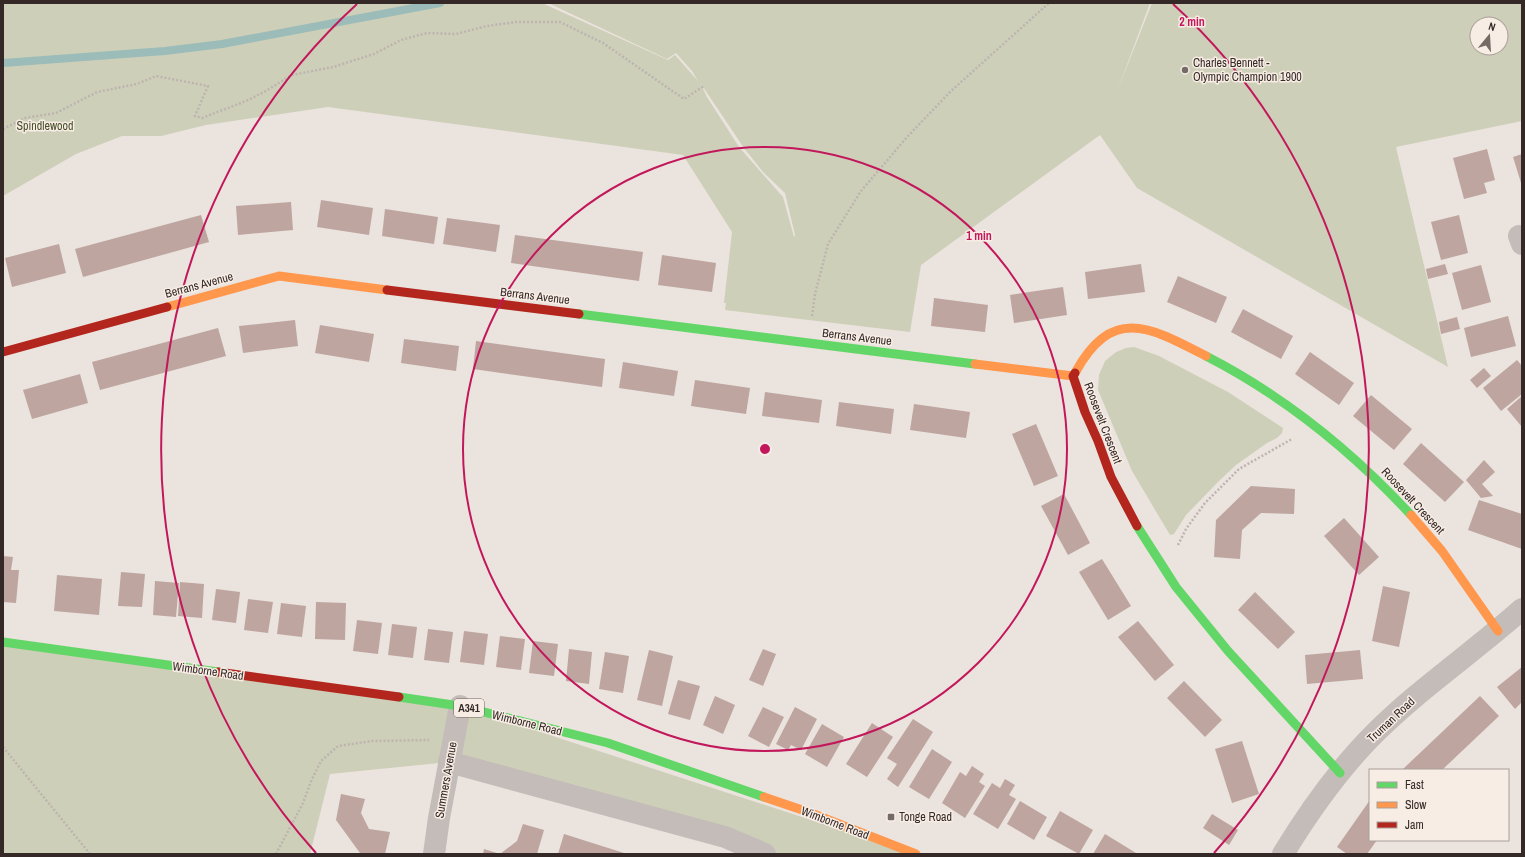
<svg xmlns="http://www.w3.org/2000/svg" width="1525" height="857" viewBox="0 0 1525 857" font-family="'Archivo Narrow',sans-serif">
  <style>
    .green { fill: #cecfb9; fill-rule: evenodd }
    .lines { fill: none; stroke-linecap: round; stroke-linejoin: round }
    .stream { stroke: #9bbcb8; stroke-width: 8 }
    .building { fill: #bea5a0 }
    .path { stroke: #bdb4b0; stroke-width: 2.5; stroke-dasharray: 2 2; stroke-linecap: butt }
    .street { stroke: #c4bcb8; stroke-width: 22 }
    .fast { stroke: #63d668; stroke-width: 9 }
    .slow { stroke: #ff974d; stroke-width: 9 }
    .jam { stroke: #b3261e; stroke-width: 9 }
    .ring { fill: none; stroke: #c2185b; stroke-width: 2 }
    .poi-dot { fill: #746a66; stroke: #f8ede5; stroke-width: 1.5 }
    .labels { text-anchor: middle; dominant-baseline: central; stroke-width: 3; stroke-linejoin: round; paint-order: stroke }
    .shield { fill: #f8ede5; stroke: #6f645f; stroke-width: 1 }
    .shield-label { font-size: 11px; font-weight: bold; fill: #342926 }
    .poi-label { font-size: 12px; fill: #342926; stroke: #f8ede5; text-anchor: start }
    .park-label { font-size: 12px; fill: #48512b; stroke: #f8ede5 }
    .street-label { font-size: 12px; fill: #342926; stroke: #f8ede5 }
    .centre { fill: #c2185b; stroke: #f8ede5; stroke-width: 2 }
    .ring-label { font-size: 12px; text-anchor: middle; font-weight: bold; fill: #c2185b; stroke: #f8ede5; stroke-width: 3; stroke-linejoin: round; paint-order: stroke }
  </style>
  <rect width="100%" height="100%" fill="#ebe3de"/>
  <g class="green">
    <path d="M3 3H542L668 60 675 55 698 81 692 71 676 53 667 59 548 3H1150L1118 89 1152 3H1522V121L1396 147 1448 367 1137 188 1100 135 921 265 910 332 725 310 726 303H724L732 232 683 155 328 107 206 125 161 136H122L76 154 3 196ZM1477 24H1501V48H1477ZM701 84 744 148 763 172 785 193 795 235 794 237 783 197 739 147 707 97Z"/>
    <polygon points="1134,347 1159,356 1228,392 1283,428 1282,433 1277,438 1267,443 1236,465 1218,482 1186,515 1174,534 1170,535 1132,471 1098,390 1099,375 1105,361 1116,352 1126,348"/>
    <polygon points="3,642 460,706 916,854 765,854 449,762 330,774 310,854 3,854"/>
  </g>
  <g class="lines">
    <polyline class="stream" points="3,63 165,51 222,44 440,3"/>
  </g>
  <g class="building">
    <polygon points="1487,149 1495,180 1484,183 1487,193 1464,199 1453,158"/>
    <polygon points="1522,154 1522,186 1513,157"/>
    <polygon points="321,200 373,208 369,235 317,227"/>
    <polygon points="291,202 293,230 238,235 236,206"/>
    <polygon points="385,209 438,217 434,244 382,236"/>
    <polygon points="201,215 209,242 83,277 75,249"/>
    <polygon points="1459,215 1468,253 1441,260 1431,222"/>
    <polygon points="447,218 500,225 496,252 443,244"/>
    <polygon points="515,235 643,252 639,281 511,263"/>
    <polygon points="59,244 66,273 12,287 5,258"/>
    <polygon points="662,255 716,263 712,292 658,285"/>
    <polygon points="1141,264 1145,292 1088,299 1085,272"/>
    <polygon points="1445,264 1448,274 1428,279 1426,269"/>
    <polygon points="1481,265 1491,302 1462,310 1452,273"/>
    <polygon points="1178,276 1227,297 1216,323 1167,302"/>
    <polygon points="1063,287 1067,315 1014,323 1010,295"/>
    <polygon points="934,298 988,305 985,332 931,326"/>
    <polygon points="1243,309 1293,336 1281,359 1231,332"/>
    <polygon points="1508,316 1516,346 1471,357 1464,328"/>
    <polygon points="1457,317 1460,329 1441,334 1439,322"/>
    <polygon points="295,320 298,346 243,353 239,326"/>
    <polygon points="320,325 374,334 369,362 315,353"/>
    <polygon points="218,328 226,356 100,390 92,362"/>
    <polygon points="404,339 459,346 456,371 401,363"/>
    <polygon points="476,341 605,359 602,387 473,369"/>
    <polygon points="1310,352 1354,383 1339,405 1295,374"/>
    <polygon points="1517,360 1522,366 1522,394 1501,411 1483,388"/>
    <polygon points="623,362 678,371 674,396 619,388"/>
    <polygon points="1484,368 1491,376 1477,388 1470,380"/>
    <polygon points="80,374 88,403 32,419 23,390"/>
    <polygon points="695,380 750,388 746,414 691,406"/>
    <polygon points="765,392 822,400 819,423 762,416"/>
    <polygon points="1371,395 1412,429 1394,450 1353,416"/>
    <polygon points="1522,396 1522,427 1507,409"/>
    <polygon points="839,402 894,409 891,434 836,426"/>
    <polygon points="914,404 970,412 966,438 910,430"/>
    <polygon points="1036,424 1058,476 1034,486 1012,434"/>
    <polygon points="1421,443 1464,482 1445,502 1403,464"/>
    <polygon points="1484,460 1495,472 1482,484 1493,496 1481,498 1466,480"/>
    <polygon points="1251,486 1295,489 1294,514 1261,513 1242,530 1240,559 1214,557 1216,520"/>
    <polygon points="1064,494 1090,543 1068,555 1041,506"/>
    <polygon points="1479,500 1522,514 1522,549 1468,530"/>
    <polygon points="1344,518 1379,557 1359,575 1324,536"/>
    <polygon points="3,556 13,557 11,570 19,570 16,603 3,602"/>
    <polygon points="1102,559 1131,606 1108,620 1079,572"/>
    <polygon points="121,572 145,574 142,607 118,606"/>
    <polygon points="57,575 102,579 99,615 54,611"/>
    <polygon points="155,581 179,583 176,617 153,615"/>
    <polygon points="180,582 204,584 202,618 178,616"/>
    <polygon points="1383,586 1410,592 1399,647 1372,641"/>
    <polygon points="216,589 240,592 236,623 212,620"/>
    <polygon points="1255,592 1295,632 1278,649 1238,610"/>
    <polygon points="248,599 273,602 268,633 244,630"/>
    <polygon points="316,602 346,603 345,640 315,639"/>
    <polygon points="281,603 306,606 302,637 277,634"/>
    <polygon points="357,620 382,623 378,654 353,651"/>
    <polygon points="1138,621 1174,665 1155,681 1118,637"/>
    <polygon points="392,624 417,627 413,658 388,655"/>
    <polygon points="428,629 453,632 449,663 424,660"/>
    <polygon points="464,631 488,634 484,665 460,662"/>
    <polygon points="500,636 525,639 521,670 496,667"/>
    <polygon points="533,641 558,644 554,676 529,673"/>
    <polygon points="569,649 592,652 589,684 566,681"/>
    <polygon points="763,649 776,654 763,686 749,680"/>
    <polygon points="649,650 673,656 662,706 637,700"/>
    <polygon points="1360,650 1363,679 1307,684 1305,655"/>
    <polygon points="605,652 629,656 623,693 599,689"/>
    <polygon points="1522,667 1522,702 1515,709 1497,687"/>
    <polygon points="678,680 700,686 690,720 668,714"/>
    <polygon points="1184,681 1222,720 1205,737 1167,698"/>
    <polygon points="715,696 735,705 723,734 703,725"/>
    <polygon points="1480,696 1499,716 1442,770 1402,770"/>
    <polygon points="763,707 784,717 769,747 748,736"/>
    <polygon points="795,707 817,719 801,750 791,745 788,750 776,744"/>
    <polygon points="913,719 933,732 898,787 887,779 897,764 887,758"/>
    <polygon points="872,723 893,737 867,777 846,764"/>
    <polygon points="822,724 844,737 827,767 805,754"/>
    <polygon points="1242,741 1259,794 1232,803 1215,749"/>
    <polygon points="932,749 952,762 929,799 909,787"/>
    <polygon points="972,766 984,774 979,782 985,786 965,818 942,803 960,772 966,776"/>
    <polygon points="1005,779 1015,785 1009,795 1016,799 998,829 973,814 992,783 1000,788"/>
    <polygon points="341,794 365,799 361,813 369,829 390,832 385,854 360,853 336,820"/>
    <polygon points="1370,800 1370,840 1377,840 1367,854 1347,854 1337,847"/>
    <polygon points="1020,801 1047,817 1034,840 1007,824"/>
    <polygon points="1060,811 1093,830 1079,854 1046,836"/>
    <polygon points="1212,814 1238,830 1229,845 1203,828"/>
    <polygon points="523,824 544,830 537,854 483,854 484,849 500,854 517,841"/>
    <polygon points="564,834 624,853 624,854 558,854"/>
    <polygon points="1105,834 1136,853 1136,854 1093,854"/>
  </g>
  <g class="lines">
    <g class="path">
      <polyline points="3,129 25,118 56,113 97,92 137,84 156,76 208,86 195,116 202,118 246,101 264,92 292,75 333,67 374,54 401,40 427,33 456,34 487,26 516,22 560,22 603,43 684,99 704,86"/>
      <polyline points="812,316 815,294 828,244 861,191 908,136 951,91 1049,3"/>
      <polyline points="1178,545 1186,529 1205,503 1239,469 1292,439"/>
      <polyline points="3,747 90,854"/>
      <polyline points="276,854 303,803 312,779 321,761 338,746 372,741 429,740"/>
    </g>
    <g class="street">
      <polyline points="1519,236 1522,244"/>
      <polyline points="449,762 725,837 765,854"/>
      <polyline points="434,854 439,818 460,706"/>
      <path d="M1283 854C1308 813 1340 768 1374 734 1420 688 1474 652 1522 609"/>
    </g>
    <g class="fast">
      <polyline points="579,314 975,364"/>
      <path d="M1206 356C1284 396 1352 451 1411 515"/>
      <polyline points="1137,526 1176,587 1228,651 1340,773"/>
      <polyline points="3,642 218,672"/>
      <polyline points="399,697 460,706 608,743 764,797"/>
    </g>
    <g class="slow">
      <polyline points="167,307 279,276 387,290"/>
      <polyline points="975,364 1073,376"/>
      <path d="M1075 373C1112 305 1150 327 1206 356"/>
      <polyline points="1411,515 1442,551 1498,631"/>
      <polyline points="764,797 811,813 916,854"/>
    </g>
    <g class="jam">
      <polyline points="387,290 579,314"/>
      <polyline points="3,352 167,307"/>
      <polyline points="1075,373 1073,376 1085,412 1098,441 1111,477 1137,526"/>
      <polyline points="218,672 399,697"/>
    </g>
  </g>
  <g class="ring">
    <circle cx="765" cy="449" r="302"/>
    <path d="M316 853A604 604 0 0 1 357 4M1173 4A604 604 0 0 1 1214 853"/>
  </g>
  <g class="poi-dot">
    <circle cx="1185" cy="70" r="4"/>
    <rect x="887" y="813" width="8" height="8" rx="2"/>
  </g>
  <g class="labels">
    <rect class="shield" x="454" y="699" width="30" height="18" rx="3"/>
    <g class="shield-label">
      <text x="469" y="708">A341</text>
    </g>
    <g class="poi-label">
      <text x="1193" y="63">Charles Bennett -<tspan x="1193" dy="14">Olympic Champion 1900</tspan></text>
      <text x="899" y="817">Tonge Road</text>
    </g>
    <g class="park-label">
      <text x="45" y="126">Spindlewood</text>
    </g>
    <g class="street-label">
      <text transform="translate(199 285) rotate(-15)">Berrans Avenue</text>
      <text transform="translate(535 296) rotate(7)">Berrans Avenue</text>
      <text transform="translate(857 337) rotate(7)">Berrans Avenue</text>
      <text transform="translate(1103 423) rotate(69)">Roosevelt Crescent</text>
      <text transform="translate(1413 501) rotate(47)">Roosevelt Crescent</text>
      <text transform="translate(208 671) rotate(8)">Wimborne Road</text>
      <text transform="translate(1391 720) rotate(-43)">Truman Road</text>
      <text transform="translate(527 723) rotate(14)">Wimborne Road</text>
      <text transform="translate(446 780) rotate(-80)">Summers Avenue</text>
      <text transform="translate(835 823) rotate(21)">Wimborne Road</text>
    </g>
  </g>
  <circle cx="765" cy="449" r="6" class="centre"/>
  <g class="ring-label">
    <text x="1192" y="26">2 min</text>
    <text x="979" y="240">1 min</text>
  </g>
  <rect width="1525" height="857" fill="none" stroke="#342926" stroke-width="8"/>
  <rect x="1369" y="769" width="140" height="72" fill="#f8ede5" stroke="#aa9f99"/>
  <rect x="1377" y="782" width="20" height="6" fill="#63d668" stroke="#aa9f99"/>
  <text x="1405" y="789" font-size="12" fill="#342926">Fast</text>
  <rect x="1377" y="802" width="20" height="6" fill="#ff974d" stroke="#aa9f99"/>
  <text x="1405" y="809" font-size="12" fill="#342926">Slow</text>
  <rect x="1377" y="822" width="20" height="6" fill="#b3261e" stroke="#aa9f99"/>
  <text x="1405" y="829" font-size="12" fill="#342926">Jam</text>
  <g transform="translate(1489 36) rotate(18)"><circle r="19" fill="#f8ede5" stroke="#aa9f99"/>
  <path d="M0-3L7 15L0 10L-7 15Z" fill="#746a66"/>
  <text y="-6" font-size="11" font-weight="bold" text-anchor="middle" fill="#342926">N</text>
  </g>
</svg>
